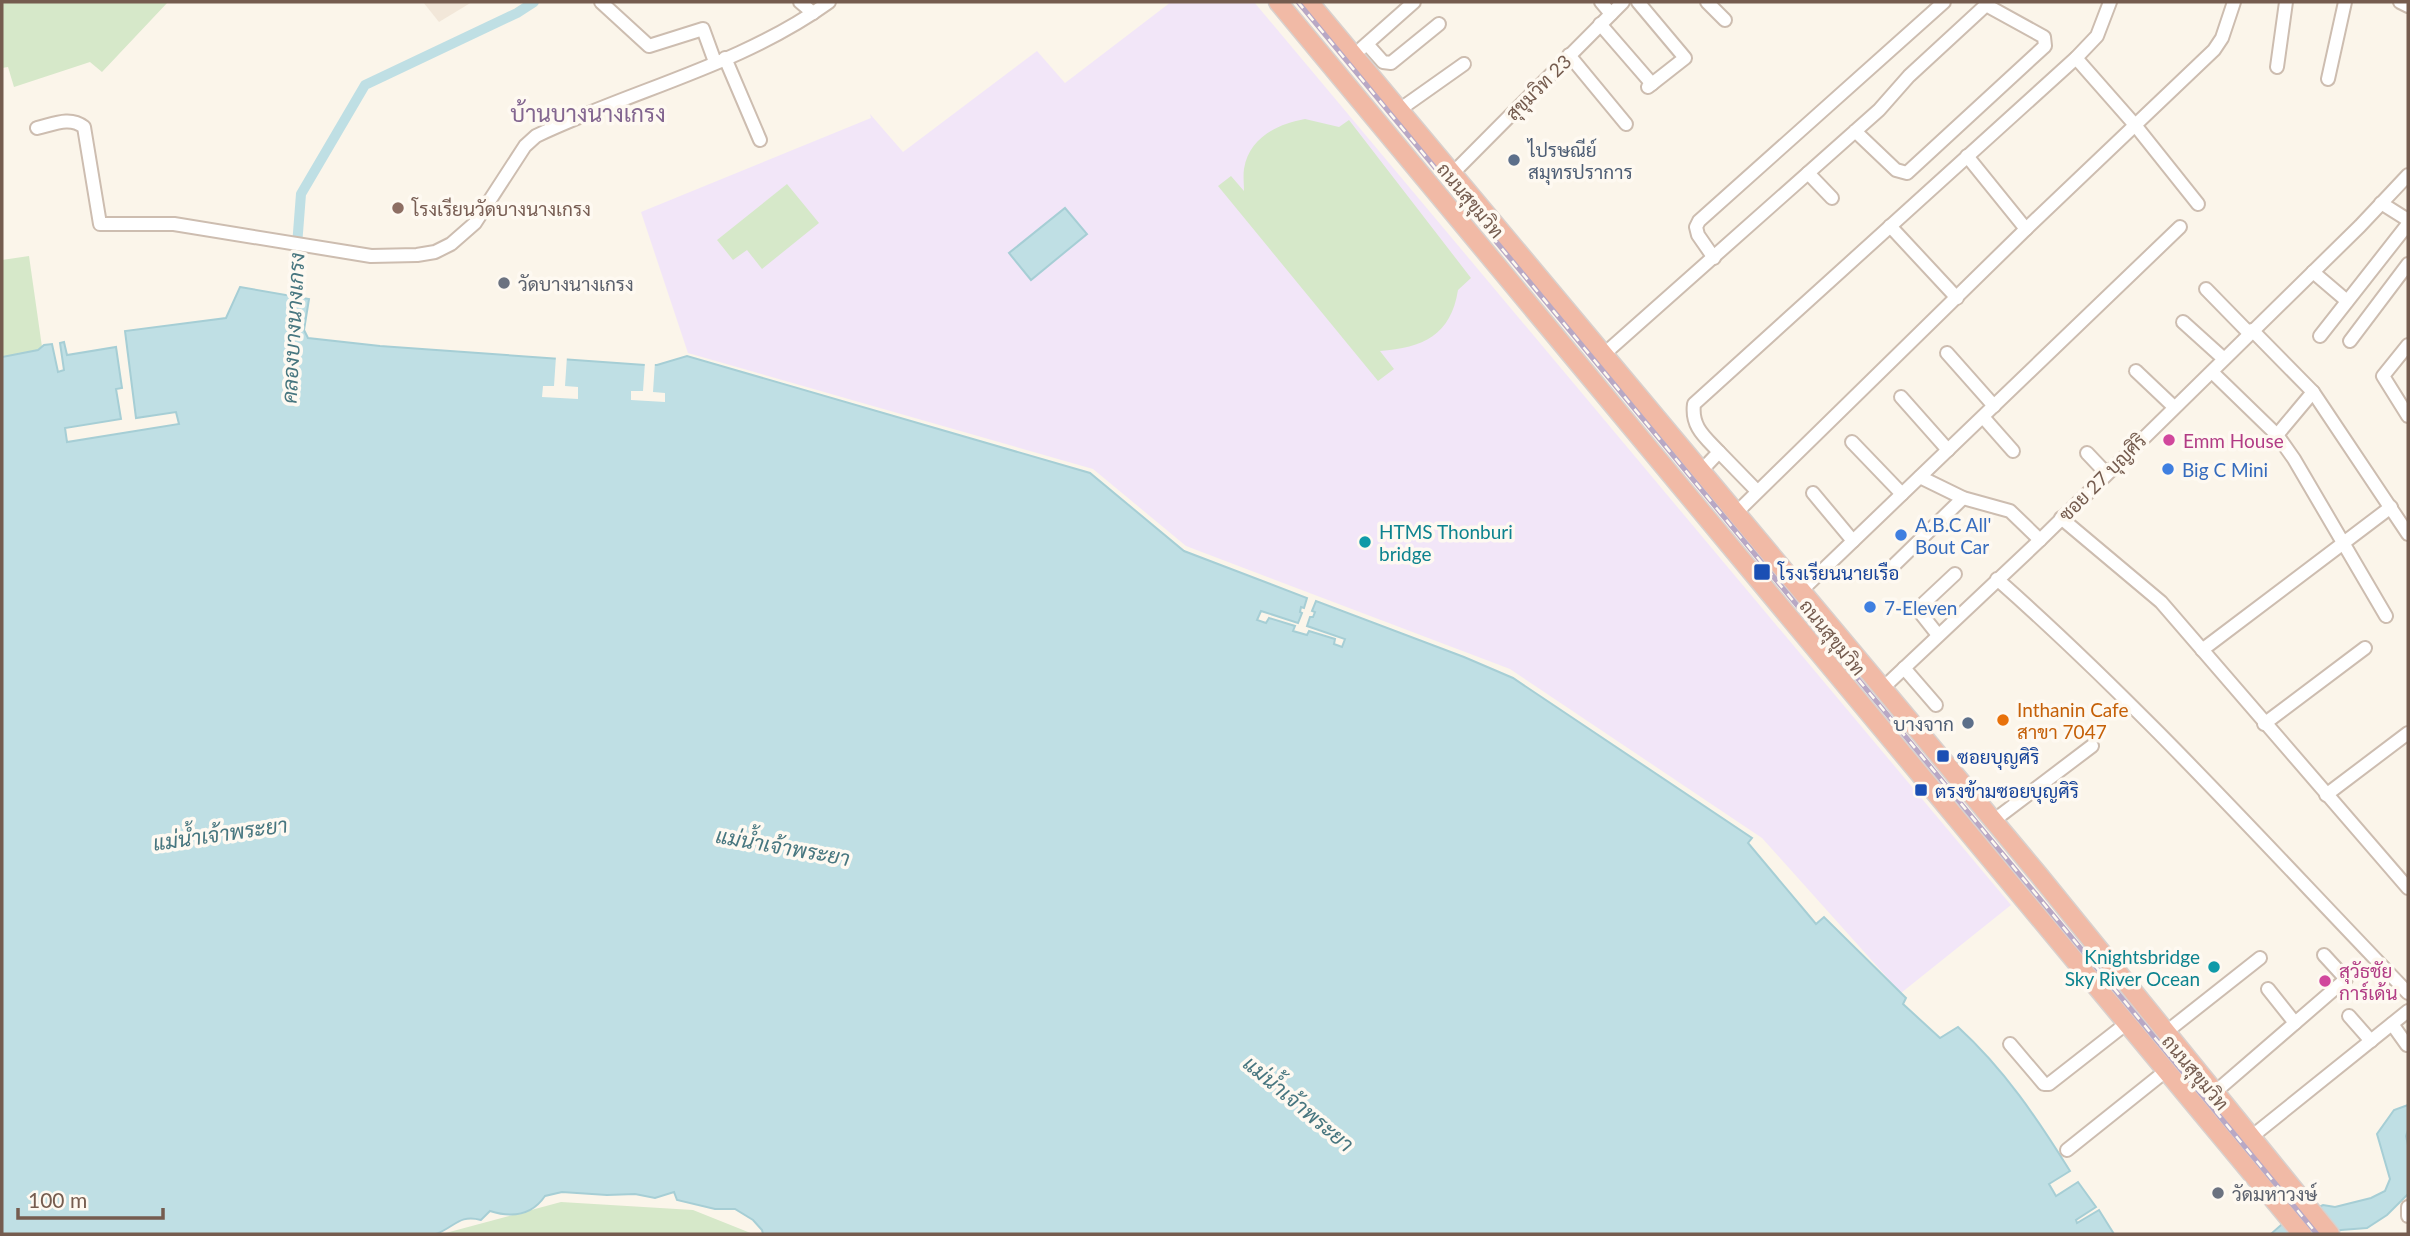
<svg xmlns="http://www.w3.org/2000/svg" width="2410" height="1236" viewBox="0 0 2410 1236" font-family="Lato,Sarabun,sans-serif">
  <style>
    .residential { fill: #f2e7d9 }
    .education { fill: #f2e6f8 }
    .green { fill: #d6e8c9 }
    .water { fill: #bfdfe4; stroke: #a6ced5; stroke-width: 2 }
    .pier { fill: #fbf5ea }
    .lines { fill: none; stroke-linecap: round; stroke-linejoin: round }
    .canal { stroke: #bfdfe4; stroke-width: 10 }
    .minor-casing { stroke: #cdbdb0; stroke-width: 16 }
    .highway-casing { stroke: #d8d1ce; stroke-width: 21 }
    .minor { stroke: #fff; stroke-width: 12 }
    .highway { stroke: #f1baa6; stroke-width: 18 }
    .rail-casing { stroke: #b8a8c5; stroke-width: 5 }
    .rail { stroke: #fef9f1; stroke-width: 2.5; stroke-dasharray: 8; stroke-linecap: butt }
    .service-dot { fill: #5c6f8a; stroke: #fef9f1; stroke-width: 2.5 }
    .education-dot { fill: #8d6e63; stroke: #fef9f1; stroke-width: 2.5 }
    .worship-dot { fill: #6b7280; stroke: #fef9f1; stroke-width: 2.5 }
    .hotel-dot { fill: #d1479c; stroke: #fef9f1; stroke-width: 2.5 }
    .shop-dot { fill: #3f7fe0; stroke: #fef9f1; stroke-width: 2.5 }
    .culture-dot { fill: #0f9aa8; stroke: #fef9f1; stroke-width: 2.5 }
    .transit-dot { fill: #1a4fb4; stroke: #fef9f1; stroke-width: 2.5 }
    .food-dot { fill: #e8710a; stroke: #fef9f1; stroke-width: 2.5 }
    .labels { text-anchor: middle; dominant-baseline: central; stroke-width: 7; stroke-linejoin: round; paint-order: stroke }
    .street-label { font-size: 19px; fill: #755c4f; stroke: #fef9f1 }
    .service-label { font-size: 19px; fill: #4e5e75; stroke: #fef9f1; text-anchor: start }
    .education-label { font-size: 19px; fill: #785e54; stroke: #fef9f1; text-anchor: start }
    .worship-label { font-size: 19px; fill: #5b616d; stroke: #fef9f1; text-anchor: start }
    .hotel-label { font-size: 19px; fill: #b23c85; stroke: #fef9f1; text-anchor: start }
    .shop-label { font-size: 19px; fill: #366cbe; stroke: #fef9f1; text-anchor: start }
    .culture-label { font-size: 19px; fill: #0d838f; stroke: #fef9f1; text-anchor: start }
    .transit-label { font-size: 19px; fill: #164399; stroke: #fef9f1; text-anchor: start }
    .food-label { font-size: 19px; fill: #c56008; stroke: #fef9f1; text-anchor: start }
    .water-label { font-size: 21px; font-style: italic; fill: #47767f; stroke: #fef9f1 }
    .quarter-label { font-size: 23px; fill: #836690; stroke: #fef9f1 }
  </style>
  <rect width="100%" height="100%" fill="#fbf5ea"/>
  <polygon class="residential" points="423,2 472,2 439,22"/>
  <polygon class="education" points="1171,2 1254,2 2011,905 1901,993 1762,838 1510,669 1186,546 1093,469 688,353 641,212 871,118 870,114 903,152 1037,51 1065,83"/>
  <g class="green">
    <polygon points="2,2 168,2 102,72 90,62 14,87 8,67 2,68"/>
    <path d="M1305 119 1339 127 1349 120 1471 278 1458 290C1451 335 1423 348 1380 351L1394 369 1378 381 1218 186 1231 176 1244 191C1244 184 1243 176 1244 169 1249 138 1277 124 1305 119Z"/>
    <polygon points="787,184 819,223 762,269 747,250 733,260 717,240"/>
    <polygon points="29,256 42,347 39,350 2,357 2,260"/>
    <polygon points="561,1202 693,1210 753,1234 442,1234"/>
  </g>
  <g class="water">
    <polygon points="1065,208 1087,234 1031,280 1009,253"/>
    <path d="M240 287 309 299 304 330 308 338 380 346 645 365H657L687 356 1090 473 1184 551 1307 598 1304 608 1301 607 1300 612 1302 613 1298 623 1261 611 1257 620 1266 623 1269 618 1295 626 1293 631 1307 635 1309 631 1335 639 1334 644 1342 647 1345 639 1307 626 1310 617H1313L1315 612 1312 611 1316 601 1464 657 1513 678 1752 838 1748 843 1816 924 1824 917 1906 998 1903 1004 1940 1038 1958 1027C2004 1069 2037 1118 2070 1171L2049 1184 2056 1196 2078 1182 2096 1207 2076 1220 2077 1223 2099 1210 2114 1234H763L762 1230 753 1220 735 1209H715L677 1200 674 1192 655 1198 635 1194 607 1195 562 1192 545 1196C532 1215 512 1218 490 1211L481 1220C459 1214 455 1227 436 1234H2V357L38 350 44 345 52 344 58 372 64 370 60 343 64 342 67 355 116 347 122 388 116 389 121 419 65 428 67 442 179 424 176 412 136 418 125 331 226 318Z"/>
    <polygon points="2408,1105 2408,1130 2406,1136 2408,1145 2408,1194 2387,1215 2367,1228 2341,1230 2323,1234 2271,1234 2281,1225 2323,1205 2335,1207 2371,1198 2385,1191 2390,1179 2377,1134 2394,1110"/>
  </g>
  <g class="pier">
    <polygon points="556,356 567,356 565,386 578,387 578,399 542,397 543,386 554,386"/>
    <polygon points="645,362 655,362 653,392 665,393 665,402 631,400 631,391 643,391"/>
  </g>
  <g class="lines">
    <polyline class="canal" points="292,310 301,194 365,85 517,13 534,2"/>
    <g class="minor-casing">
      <g id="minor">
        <polyline points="601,2 649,46 703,29 715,62"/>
        <polyline points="800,2 813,13"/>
        <polyline points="1601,2 1611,14"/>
        <polyline points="1638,2 1685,58 1648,87"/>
        <polyline points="1707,2 1725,20"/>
        <polyline points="2400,2 2408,6"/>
        <polyline points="1600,24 1652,84"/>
        <polyline points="1367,44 1383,62 1391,63 1439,24"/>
        <polyline points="1362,48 1414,2"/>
        <polyline points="1569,55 1626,124"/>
        <polyline points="725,58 760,140"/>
        <polyline points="2076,58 2135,125 2198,204"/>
        <polyline points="2277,67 2286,2"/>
        <polyline points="2328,79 2345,2"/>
        <polyline points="1399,110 1464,64"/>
        <path d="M37 128C54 124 70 116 84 127L100 224H174L371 256 417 255 435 252 451 244 475 223 525 146 536 136C632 90 742 65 829 2"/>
        <polyline points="1967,156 2026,229"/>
        <polyline points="1453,173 1623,2"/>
        <polyline points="1808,173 1832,198"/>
        <polyline points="2381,203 2408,220"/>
        <polyline points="1890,226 1957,298"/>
        <polyline points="1714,258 1698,235 1696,227 1699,221 1944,2"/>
        <polyline points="2313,272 2347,301"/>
        <polyline points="2206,289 2249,333"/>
        <polyline points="2183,322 2224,359"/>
        <polyline points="2252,330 2313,392 2408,534"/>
        <polyline points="2320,336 2408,224"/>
        <polyline points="2350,341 2408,264"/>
        <polyline points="2408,345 2383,376 2408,416"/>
        <polyline points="1947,353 1994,406"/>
        <polyline points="1603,355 1879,110 1909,76 1986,5 2044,37 2045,46 1907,173 1896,170 1855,131"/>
        <polyline points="2136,371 2174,407"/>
        <polyline points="2212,372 2277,435 2294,459 2386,616"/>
        <polyline points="1901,397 1948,450"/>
        <polyline points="1983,417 2013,451"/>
        <polyline points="2277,435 2313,392"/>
        <polyline points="1852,442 1902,494"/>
        <polyline points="1719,452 1757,491"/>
        <polyline points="2087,453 2106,473"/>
        <path d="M1702 470 1719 452C1705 437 1691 427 1694 404L2076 58 2097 36 2110 2"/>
        <polyline points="1920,477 1963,498 2010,511 2040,540"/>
        <polyline points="1813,493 1853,541"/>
        <polyline points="1736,513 2026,229 2214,50 2222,38 2234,2"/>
        <polyline points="2061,518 2161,602 2408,888"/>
        <polyline points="1886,573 1963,498"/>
        <path d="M1997 579C2143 708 2273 853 2408 993"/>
        <polyline points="1801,591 2180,227"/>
        <polyline points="1938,635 1919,611 1923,604 1955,574"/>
        <polyline points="2202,650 2391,507"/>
        <polyline points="1904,668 1936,705"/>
        <polyline points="1883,688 2040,540 2360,226 2408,175"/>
        <polyline points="2264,724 2365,648"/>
        <polyline points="2326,795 2408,733"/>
        <polyline points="1993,821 2092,746"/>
        <polyline points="2268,989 2295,1023"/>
        <polyline points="2349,1016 2371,1041"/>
        <polyline points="2392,1024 2407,1045"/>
        <polyline points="2165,1033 2260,958"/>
        <polyline points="2010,1044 2044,1084 2049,1084 2127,1023"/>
        <polyline points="2214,1093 2346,979 2324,955"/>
        <polyline points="2250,1138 2408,1011"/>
        <polyline points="2067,1150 2167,1070"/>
        <polyline points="2408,1207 2408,1216"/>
      </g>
    </g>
    <g class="highway-casing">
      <g id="highway">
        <polyline points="1278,2 2302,1234"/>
        <polyline points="1309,2 2038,874 2330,1234"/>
      </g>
    </g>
    <use href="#minor" class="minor"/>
    <use href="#highway" class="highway"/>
    <g class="rail-casing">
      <polyline id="rail" points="1298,2 2317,1234"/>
    </g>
    <use href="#rail" class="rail"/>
  </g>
  <g class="service-dot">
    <circle cx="1514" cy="160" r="7"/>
    <circle cx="1968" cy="723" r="7"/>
  </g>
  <circle class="education-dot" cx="398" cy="208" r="7"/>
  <g class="worship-dot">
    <circle cx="504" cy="283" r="7"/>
    <circle cx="2218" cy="1193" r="7"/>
  </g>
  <g class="hotel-dot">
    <circle cx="2169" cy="440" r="7"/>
    <circle cx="2325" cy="981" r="7"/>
  </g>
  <g class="shop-dot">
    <circle cx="2168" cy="469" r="7"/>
    <circle cx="1901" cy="535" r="7"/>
    <circle cx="1870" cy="607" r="7"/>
  </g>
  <g class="culture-dot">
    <circle cx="1365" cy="542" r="7"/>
    <circle cx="2214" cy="967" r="7"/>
  </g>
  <g class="transit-dot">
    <rect x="1753" y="563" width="18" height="18" rx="3.5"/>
    <rect x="1936" y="749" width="14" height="14" rx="3.5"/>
    <rect x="1914" y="783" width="14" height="14" rx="3.5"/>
  </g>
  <circle class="food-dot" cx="2003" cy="720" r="7"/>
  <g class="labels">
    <g class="street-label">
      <text transform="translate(1538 87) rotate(-45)">สุขุมวิท 23</text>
      <text transform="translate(1471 200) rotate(50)">ถนนสุขุมวิท</text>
      <text transform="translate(2102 477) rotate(-45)">ซอย 27 บุญศิริ</text>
      <text transform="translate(1833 637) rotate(51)">ถนนสุขุมวิท</text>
      <text transform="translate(2196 1072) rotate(50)">ถนนสุขุมวิท</text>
    </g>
    <g class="service-label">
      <text x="1528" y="149">ไปรษณีย์<tspan x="1528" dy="22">สมุทรปราการ</tspan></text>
      <text x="1954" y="723" text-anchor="end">บางจาก</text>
    </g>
    <g class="education-label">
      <text x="412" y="208">โรงเรียนวัดบางนางเกรง</text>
    </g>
    <g class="worship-label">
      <text x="518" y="283">วัดบางนางเกรง</text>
      <text x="2232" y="1193">วัดมหาวงษ์</text>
    </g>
    <g class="hotel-label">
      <text x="2183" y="440">Emm House</text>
      <text x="2339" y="970">สุวัธชัย<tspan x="2339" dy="22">การ์เด้น</tspan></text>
    </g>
    <g class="shop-label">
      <text x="2182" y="469">Big C Mini</text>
      <text x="1915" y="524">A.B.C All'<tspan x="1915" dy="22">Bout Car</tspan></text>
      <text x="1884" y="607">7-Eleven</text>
    </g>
    <g class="culture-label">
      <text x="1379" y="531">HTMS Thonburi<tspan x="1379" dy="22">bridge</tspan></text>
      <text x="2200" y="956" text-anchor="end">Knightsbridge<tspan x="2200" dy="22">Sky River Ocean</tspan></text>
    </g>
    <g class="transit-label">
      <text x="1778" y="572">โรงเรียนนายเรือ</text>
      <text x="1957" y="756">ซอยบุญศิริ</text>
      <text x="1935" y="790">ตรงข้ามซอยบุญศิริ</text>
    </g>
    <g class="food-label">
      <text x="2017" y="709">Inthanin Cafe<tspan x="2017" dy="22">สาขา 7047</tspan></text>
    </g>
    <g class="water-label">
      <text transform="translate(292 328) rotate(-87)">คลองบางนางเกรง</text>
      <text transform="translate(220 833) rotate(-8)">แม่น้ำเจ้าพระยา</text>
      <text transform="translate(783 846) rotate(10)">แม่น้ำเจ้าพระยา</text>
      <text transform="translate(1299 1103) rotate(40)">แม่น้ำเจ้าพระยา</text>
    </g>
    <g class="quarter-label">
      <text x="588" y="113">บ้านบางนางเกรง</text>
    </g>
  </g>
  <rect width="2410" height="1236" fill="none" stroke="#755c4f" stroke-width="7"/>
  <path d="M18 1208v10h145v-10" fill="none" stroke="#755c4f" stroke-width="3.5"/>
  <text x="28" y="1208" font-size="21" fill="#755c4f" stroke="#fef9f1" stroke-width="5" paint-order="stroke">100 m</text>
</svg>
